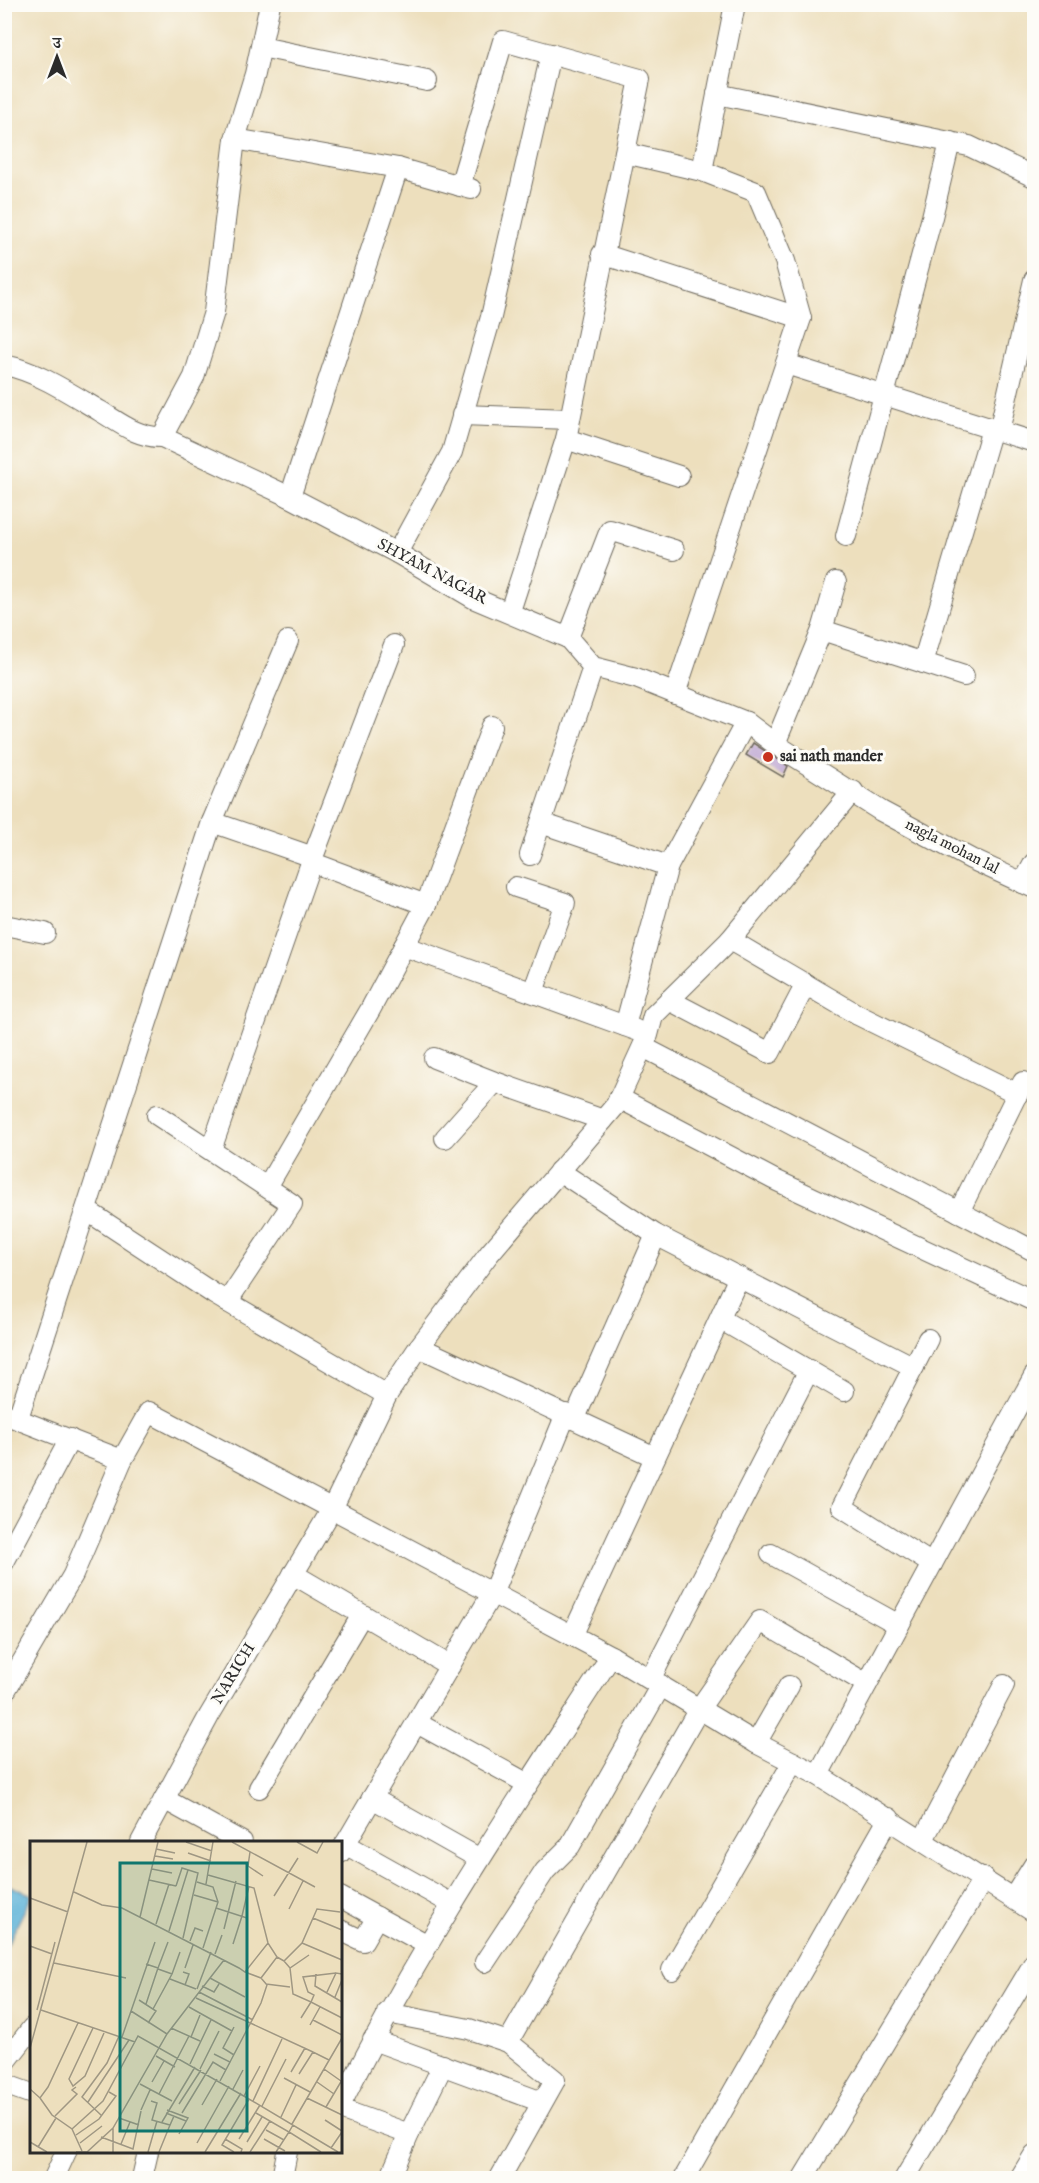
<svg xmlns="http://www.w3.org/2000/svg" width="1039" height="2183" viewBox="0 0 1039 2183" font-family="'IM FELL English','Noto Serif Devanagari',serif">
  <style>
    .water { fill: #5ab1d7; stroke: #426e81; stroke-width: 1.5 }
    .building { fill: #bfa8d3 }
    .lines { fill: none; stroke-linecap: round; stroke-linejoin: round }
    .minor-casing { stroke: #6f6a5e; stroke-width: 22 }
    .minor { stroke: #fff; stroke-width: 20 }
    .poi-dot { fill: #c8321e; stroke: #fdfcf7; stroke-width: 2 }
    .labels { text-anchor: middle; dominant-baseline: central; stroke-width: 6; stroke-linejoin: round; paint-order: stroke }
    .street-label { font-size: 16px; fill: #2b2b2b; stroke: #fdfcf7 }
    .poi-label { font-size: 16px; font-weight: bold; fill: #2b2b2b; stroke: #fdfcf7; text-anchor: start }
    .inset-road { fill: none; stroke: #9f9783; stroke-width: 1.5 }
    .view { fill: #0f766e; fill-opacity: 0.15; stroke: #0f766e; stroke-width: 3 }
    .inset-edge { fill: none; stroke: #2b2b2b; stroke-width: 3 }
  </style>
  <rect width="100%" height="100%" fill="#fdfcf7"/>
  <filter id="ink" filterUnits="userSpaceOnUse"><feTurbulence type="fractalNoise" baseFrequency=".0167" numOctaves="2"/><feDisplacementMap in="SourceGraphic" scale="12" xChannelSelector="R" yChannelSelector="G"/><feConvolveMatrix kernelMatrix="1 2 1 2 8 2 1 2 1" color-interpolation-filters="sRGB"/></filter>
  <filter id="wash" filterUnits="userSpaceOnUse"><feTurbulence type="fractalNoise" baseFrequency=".008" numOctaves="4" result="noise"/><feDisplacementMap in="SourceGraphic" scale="24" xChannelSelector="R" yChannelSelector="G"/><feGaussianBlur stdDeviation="1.35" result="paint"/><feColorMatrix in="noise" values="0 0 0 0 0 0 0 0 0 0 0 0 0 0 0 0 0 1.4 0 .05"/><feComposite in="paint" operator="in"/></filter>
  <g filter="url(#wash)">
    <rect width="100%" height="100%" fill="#eddfbd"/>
    <polygon class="water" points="5,1884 32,1895 5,1949 4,1884"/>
    <g id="blocks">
      <polygon class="building" points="753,743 788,766 783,777 746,755"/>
    </g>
  </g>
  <g filter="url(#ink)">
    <use href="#blocks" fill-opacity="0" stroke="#6f6a5e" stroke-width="1.5"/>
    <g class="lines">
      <g class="minor-casing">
        <g id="minor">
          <polyline points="261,47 427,81"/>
          <polyline points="717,94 969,146 1034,177"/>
          <polyline points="235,139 398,168 471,189"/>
          <polyline points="625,153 702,171 756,192 785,261 801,318 675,694"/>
          <polyline points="702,171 735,4"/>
          <polyline points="460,186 503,41 640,79 566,439 510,611"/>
          <polyline points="602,254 801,318"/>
          <polyline points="786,364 1034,442"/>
          <path d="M4 365C37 371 71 394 100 411 120 423 138 438 162 437L290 497 397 553 473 598 568 638 593 667 636 678 746 722 775 744 881 811 971 859 1034 888"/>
          <polyline points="462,415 570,419"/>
          <polyline points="999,431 1034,280"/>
          <polyline points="162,437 194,377 214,312 235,139 255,74 270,4"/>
          <polyline points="566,439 679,476"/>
          <polyline points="290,497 398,168"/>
          <polyline points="846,536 932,217 950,142"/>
          <polyline points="397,553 452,452 491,317 551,54"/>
          <polyline points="822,630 964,676"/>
          <polyline points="568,638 610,530 674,550"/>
          <polyline points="923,663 992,429"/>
          <polyline points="775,744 822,630 836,582"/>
          <polyline points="541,823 668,866"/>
          <polyline points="530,855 593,667"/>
          <polyline points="313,857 394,645"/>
          <polyline points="1023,883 1034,863"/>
          <polyline points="516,887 565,903 533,992"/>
          <polyline points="426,905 492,726"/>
          <polyline points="4,925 45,933"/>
          <polyline points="730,940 853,791"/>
          <polyline points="404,946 636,1030"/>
          <polyline points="669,1000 770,1053 806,984"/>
          <polyline points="625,1026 668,866 746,722"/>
          <polyline points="643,1047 1034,1251"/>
          <polyline points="434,1058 495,1082 445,1138"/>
          <polyline points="495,1082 603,1120"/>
          <polyline points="619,1098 773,1179 1034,1301"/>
          <polyline points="157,1115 292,1204 227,1302"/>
          <polyline points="211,1150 313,857 212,822"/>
          <polyline points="559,1171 656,1235 914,1367"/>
          <polyline points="267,1187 370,1010 426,905 311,862"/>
          <polyline points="86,1210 214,1294 387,1395"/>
          <polyline points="959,1212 1023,1082"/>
          <polyline points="720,1319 844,1391"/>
          <polyline points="928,1339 842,1507 932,1564"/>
          <polyline points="419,1347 655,1457"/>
          <polyline points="4,1414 122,1460"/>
          <polyline points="18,1418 212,822 288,641"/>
          <polyline points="575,1418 656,1235"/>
          <polyline points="771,1554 899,1625 818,1775"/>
          <polyline points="4,1562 70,1439"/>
          <polyline points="293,1574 450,1666"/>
          <polyline points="899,1625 1034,1376"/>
          <polyline points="572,1636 739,1277"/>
          <polyline points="651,1678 809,1370"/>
          <polyline points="4,1693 73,1575 122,1460 149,1412 611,1656 756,1743 818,1775 1034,1912"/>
          <polyline points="417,1723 528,1784"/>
          <polyline points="756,1743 789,1686"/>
          <polyline points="259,1788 362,1615"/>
          <polyline points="372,1798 480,1859"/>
          <polyline points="164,1799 242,1842"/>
          <polyline points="923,1840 1004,1685"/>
          <polyline points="141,1842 209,1716 332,1509 387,1395 419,1347 489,1254 616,1105 648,1035 653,1016 730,940 858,1015 1018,1094"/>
          <polyline points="345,1844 452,1904"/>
          <polyline points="340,1853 493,1592 566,1414"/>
          <polyline points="340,1897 426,1944"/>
          <polyline points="1013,1898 1034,1865"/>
          <polyline points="340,1930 363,1941 377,1917"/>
          <polyline points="485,1962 545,1871 570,1846 661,1685"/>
          <polyline points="672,1970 793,1762"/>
          <polyline points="387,2013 469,2029 508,2042 555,2080 500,2178"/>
          <polyline points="373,2040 542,2102"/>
          <polyline points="508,2042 699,1709 760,1621 867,1684"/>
          <polyline points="4,2064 32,2028"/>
          <polyline points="4,2084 32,2094"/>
          <path d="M340 2106C418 1948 516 1803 611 1656"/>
          <polyline points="340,2109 409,2134 443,2065"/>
          <polyline points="54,2178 66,2152"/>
          <polyline points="142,2178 148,2152"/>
          <polyline points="282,2178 287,2152"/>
          <polyline points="390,2178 409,2134"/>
          <polyline points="684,2178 889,1818"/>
          <polyline points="803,2178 984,1878"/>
          <polyline points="905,2178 1034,1963"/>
          <polyline points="1020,2178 1034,2155"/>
        </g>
      </g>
      <use href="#minor" class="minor"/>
    </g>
  </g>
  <circle class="poi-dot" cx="768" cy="757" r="6"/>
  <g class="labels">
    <g class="street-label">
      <text transform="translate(432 572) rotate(28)">SHYAM NAGAR</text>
      <text transform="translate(952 847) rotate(27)">nagla mohan lal</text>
      <text transform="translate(234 1674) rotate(-59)">NARICH</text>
    </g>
    <g class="poi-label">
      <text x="780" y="757">sai nath mander</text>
    </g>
  </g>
  <g transform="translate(30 1841)">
    <rect width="312" height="312" fill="#eddfbd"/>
    <path class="inset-road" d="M156 1 182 10M202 1 285 46M267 1 287 12 293 1M126 8 145 12M220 11 218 25 233 35M158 12 181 20M125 15 143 18M122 28 142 32M178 34 224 47 238 102M119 39 146 45M167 41 183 46 188 61 173 107M176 43 183 1M146 45 152 27 168 32 153 97M44 51 72 64 92 67 209 127 215 131 231 137 247 116 238 102 215 131M164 54 188 61M244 55 268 17M0 57 38 71M186 67 217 77M259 68 273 40M212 75 219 45M110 76 128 1M283 77 312 89M126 83 139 43M194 88 206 40M139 90 158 29M160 100 165 87 173 90M272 102 312 119M203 103 212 75M0 105 22 113M185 113 192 94M247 116 254 120 272 102 287 68 310 71M254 120 260 127 279 114M24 122 96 137M128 127 138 101M155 127 163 104M260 127 263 153 281 161 284 154 278 151 273 136 306 132M153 131 159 133 155 144M142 133 150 111M286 133 285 145 312 161M180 137 194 119M140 138 166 148M236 143 260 146M172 145 184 151 189 143M167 148 181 111M169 151 223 179M297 151 306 132 312 133M305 156 312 139M166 157 283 211M109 159 126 170 118 182M116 163 128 127 116 123M159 166 202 190M123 168 142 133 128 128M7 169 25 101M11 169 105 201M101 170 137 193M271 177 281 161 312 177M283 179 312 194M280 184 290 166M204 186 193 207 204 214M63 187 39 238 43 245 55 235 74 192M141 187 170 200M92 196 125 101M161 196 170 174M0 207 57 1M184 213 200 221 190 240M126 215 145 226M200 221 231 162 237 144 231 137M160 223 181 179M170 228 189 190M294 228 311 240M261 231 275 207M269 233 283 211 299 219M254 237 280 251M122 241 134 220M287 241 304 253M110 243 142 260M0 248 10 257 18 246 48 182M203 248 213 229M129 253 159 195M214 255 230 225M10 257 22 274 42 288 52 310M277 257 312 274M121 260 127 262 122 279 140 284 144 275M223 260 252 198M58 261 99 199M149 263 171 229M172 264 187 238M232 265 256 218M296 266 312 239M111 269 120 249M137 269 158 277 149 293M136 272 156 280M152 272 183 221 196 229M226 272 259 291 246 311M25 275 47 253 42 249 46 246M72 275 52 256 77 222 89 195M251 276 266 244M89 277 109 284M295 279 312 290M132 281 165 226M262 283 312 197M263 284 259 291 291 311M83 287V311M42 288 73 260 108 195 219 258M236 289 254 299M46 294 69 278 86 255 79 251M71 296 103 308 111 270M195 298 212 308 211 311M209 298 230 264M234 298 255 310M0 301 17 311M217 301 232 276M50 302 72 285M167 302 199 245M91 303 100 281M8 306 26 277M301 307 312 291M46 311H57L83 287 137 193 180 137 215 156M118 311 127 280M129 311 140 284M175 311 211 252M204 311 192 304 219 258 308 311M220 311 240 280"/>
    <path class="view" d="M90 22H217V290H90Z"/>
    <rect width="312" height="312" class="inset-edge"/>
  </g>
  <rect width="1039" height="2183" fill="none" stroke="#fdfcf7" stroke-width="24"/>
  <g transform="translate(57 57)" stroke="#fdfcf7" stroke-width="4.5" paint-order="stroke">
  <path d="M0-4.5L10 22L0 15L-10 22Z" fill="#2b2b2b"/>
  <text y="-9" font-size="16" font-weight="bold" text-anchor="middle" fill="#2b2b2b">उ</text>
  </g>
</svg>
